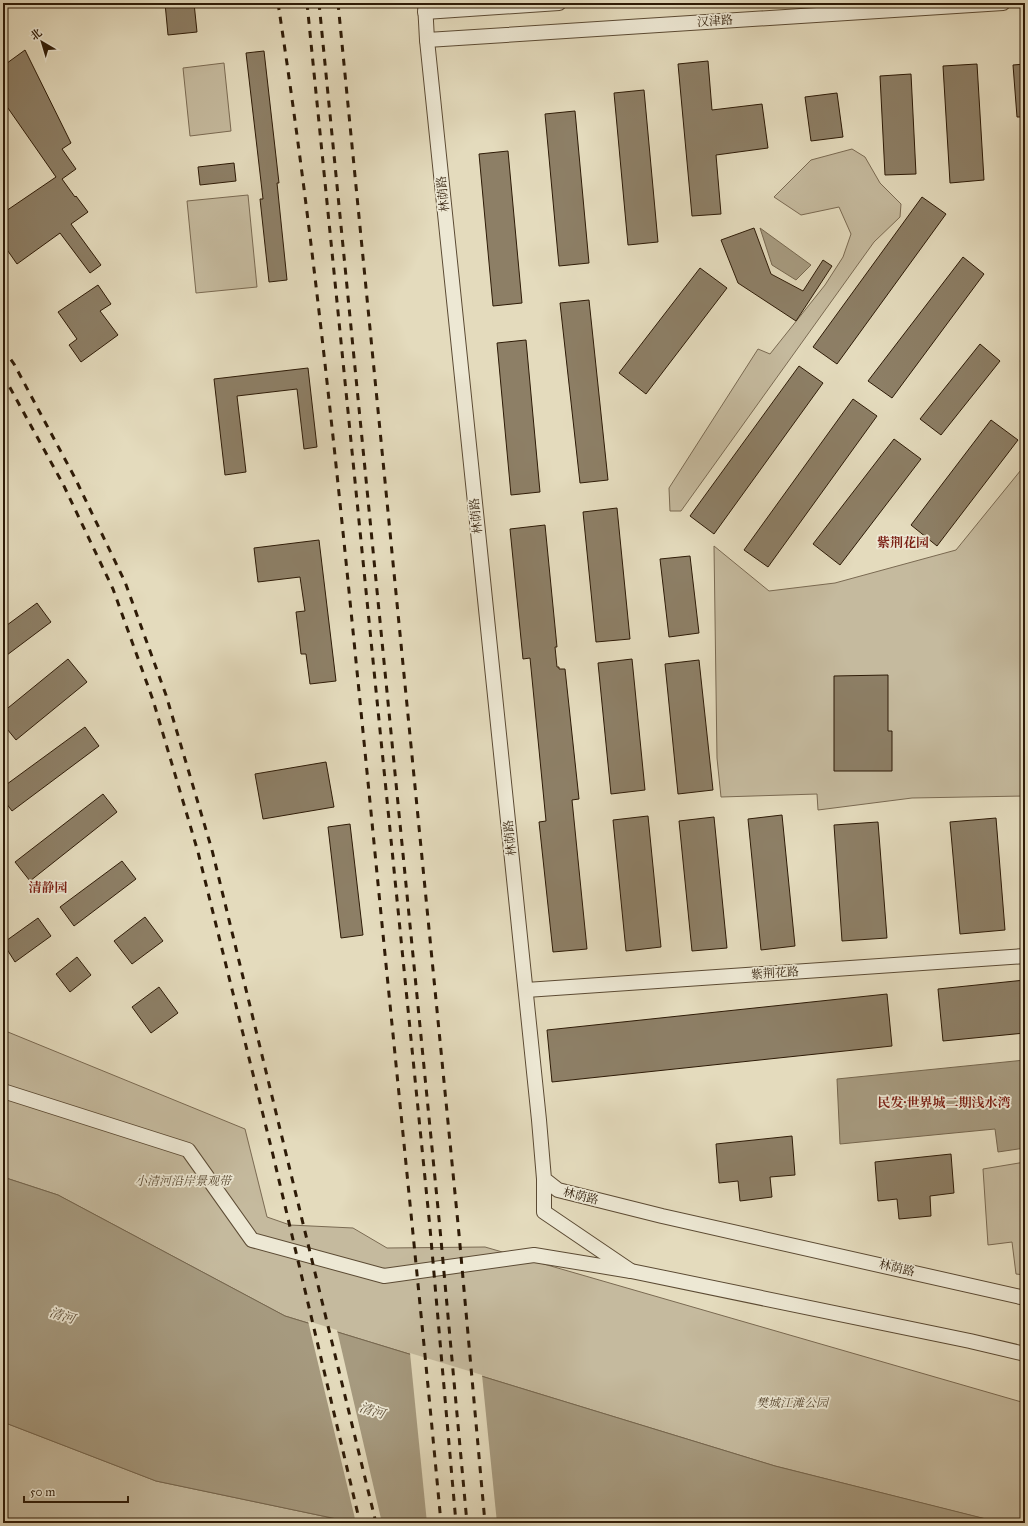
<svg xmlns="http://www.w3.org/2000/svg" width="1028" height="1526" viewBox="0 0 1028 1526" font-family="'IM FELL Great Primer','Noto Serif SC',serif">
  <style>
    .green { fill: #c5ba9e; stroke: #7a6a52 }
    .water { fill: #a69a7f; stroke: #76674f }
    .pier { fill: #e4dbbd }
    .building { fill: #8d7f66; stroke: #2e1b07 }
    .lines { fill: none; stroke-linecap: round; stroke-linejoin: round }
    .minor-casing { stroke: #5c4b34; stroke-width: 16 }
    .minor { stroke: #ede8d4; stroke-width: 14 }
    .rail { stroke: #2e1b07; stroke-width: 3; stroke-dasharray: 7 7; stroke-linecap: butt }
    .labels { text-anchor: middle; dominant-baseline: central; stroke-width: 3.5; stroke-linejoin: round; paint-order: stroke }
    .street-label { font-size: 12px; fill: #2e1b07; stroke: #ede8d4 }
    .park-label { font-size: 12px; font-style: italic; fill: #5b4b34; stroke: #ede8d4 }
    .neighbourhood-label { font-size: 13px; font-weight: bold; fill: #7a1f14; stroke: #ede8d4 }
    .water-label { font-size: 13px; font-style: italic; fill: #5e4e37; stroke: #ede8d4 }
  </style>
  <rect width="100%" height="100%" fill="#e4dbbd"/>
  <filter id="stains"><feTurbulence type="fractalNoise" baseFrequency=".005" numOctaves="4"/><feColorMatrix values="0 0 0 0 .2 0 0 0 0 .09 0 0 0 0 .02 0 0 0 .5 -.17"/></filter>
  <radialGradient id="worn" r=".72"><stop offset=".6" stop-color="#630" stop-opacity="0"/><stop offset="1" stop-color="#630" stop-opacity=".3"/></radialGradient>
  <g class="green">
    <polygon points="224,63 231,131 190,136 183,68"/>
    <polygon points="852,149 865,157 880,183 901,204 900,217 874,242 681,511 670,511 669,488 758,349 770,354 825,285 843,257 851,234 839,207 801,215 774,197 811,160"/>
    <polygon points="248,195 257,287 196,293 187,201"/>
    <polygon points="1025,465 1025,796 912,798 818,810 817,794 721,797 717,758 714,546 769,591 835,583 956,550"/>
    <polygon points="3,1030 245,1129 267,1217 290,1225 353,1228 387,1248 485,1247 1025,1403 1025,1523 1001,1523 775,1466 285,1316 58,1195 3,1177"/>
    <polygon points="1025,1162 1025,1275 1016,1274 1012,1242 988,1245 983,1169"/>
    <polygon points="3,1422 156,1481 356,1523 3,1523"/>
  </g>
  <g class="water">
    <polygon points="760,228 811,265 796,280 772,265"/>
    <polygon points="1025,1060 1025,1148 998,1152 995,1129 840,1144 837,1079"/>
    <polygon points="3,1177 58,1195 285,1316 775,1466 1002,1523 356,1523 156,1481 3,1422"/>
  </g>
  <g class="pier">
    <polygon points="308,1321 337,1330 382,1523 356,1523"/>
    <polygon points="410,1353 482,1375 497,1523 427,1523"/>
  </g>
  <g class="building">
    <polygon points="165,3 194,3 197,32 168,35"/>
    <polygon points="25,50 71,143 62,149 76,169 62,179 75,197 76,196 88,212 71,224 101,265 90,273 60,233 17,264 3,244 3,213 56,177 3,101 3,66"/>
    <polygon points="264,51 279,183 277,183 287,280 269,282 260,199 263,199 246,53"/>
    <polygon points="708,61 712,110 762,104 768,148 716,155 721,214 692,216 678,64"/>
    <polygon points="977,64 984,180 950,183 943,66"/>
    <polygon points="1025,64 1025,117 1017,117 1013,65"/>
    <polygon points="911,74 916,174 885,175 880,76"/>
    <polygon points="644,90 658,242 628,245 614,93"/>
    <polygon points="837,93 843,137 811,141 805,97"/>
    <polygon points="575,111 589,263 559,266 545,114"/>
    <polygon points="508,151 522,303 493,306 479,154"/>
    <polygon points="234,163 236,181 200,185 198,167"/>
    <polygon points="922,197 946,214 837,364 813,347"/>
    <polygon points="754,228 771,274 803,291 823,260 832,266 796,321 738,283 721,240"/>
    <polygon points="963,257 984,274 892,398 868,381"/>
    <polygon points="700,268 727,288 646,394 619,373"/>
    <polygon points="98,285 111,304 100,311 118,335 81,362 69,345 77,339 58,312"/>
    <polygon points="589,300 608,480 580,483 560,303"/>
    <polygon points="526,340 540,492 511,495 497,343"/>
    <polygon points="980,344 1000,361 941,435 920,419"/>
    <polygon points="799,366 823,383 714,534 690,516"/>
    <polygon points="308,368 317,447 304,449 297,389 237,396 246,472 225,475 214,379"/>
    <polygon points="853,399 877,416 768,567 744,550"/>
    <polygon points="991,420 1018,440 937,546 911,525"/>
    <polygon points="894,439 921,459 840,565 813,544"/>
    <polygon points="617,508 630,639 596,642 583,512"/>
    <polygon points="545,525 557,647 555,647 557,667 559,667 559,669 565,669 579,799 572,800 587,949 553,952 539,822 546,821 530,658 523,659 510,529"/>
    <polygon points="319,540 336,681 310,684 306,654 301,654 296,612 305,611 300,577 258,582 254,548"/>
    <polygon points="690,556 699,633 669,637 660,559"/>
    <polygon points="37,603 51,622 3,658 3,628"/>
    <polygon points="68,659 87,682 16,740 3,724 3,712"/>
    <polygon points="632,659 645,790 611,794 598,663"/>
    <polygon points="699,660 713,790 678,794 665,664"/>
    <polygon points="888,675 888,731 892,731 892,771 834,771 834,676"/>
    <polygon points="85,727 99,746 12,811 3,799 3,787"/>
    <polygon points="326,762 334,807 263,819 255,774"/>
    <polygon points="103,794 117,812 30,881 15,862"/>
    <polygon points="782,815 795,946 761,950 748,819"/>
    <polygon points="648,816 661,947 626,951 613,820"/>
    <polygon points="714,817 727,948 692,951 679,821"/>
    <polygon points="996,818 1005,930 960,934 950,822"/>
    <polygon points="878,822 887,938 842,941 834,825"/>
    <polygon points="350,824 363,935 341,938 328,827"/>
    <polygon points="122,861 136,879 74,926 60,907"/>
    <polygon points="145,917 163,941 132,964 114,941"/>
    <polygon points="38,918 51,936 15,962 3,943"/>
    <polygon points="77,957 91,975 70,992 56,974"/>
    <polygon points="1025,980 1025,1033 943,1041 938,989"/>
    <polygon points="159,987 178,1013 151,1033 132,1007"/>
    <polygon points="887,994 892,1046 552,1082 547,1030"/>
    <polygon points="792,1136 795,1175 770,1177 772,1197 740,1201 738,1181 719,1183 716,1144"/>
    <polygon points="951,1154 954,1193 930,1196 931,1216 899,1219 897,1199 878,1201 875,1162"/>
  </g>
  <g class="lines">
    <g class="minor-casing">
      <g id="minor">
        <polyline points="425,3 427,40 539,1120 544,1179 558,1190 662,1216 1025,1298"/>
        <polyline points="425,12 559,3"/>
        <polyline points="427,40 1003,3"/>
        <polyline points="526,990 1025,956"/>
        <polyline points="3,1091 188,1150 252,1240 384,1276 534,1255 631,1271"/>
        <polyline points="544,1179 544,1212 631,1271 970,1341 1025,1354"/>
      </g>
    </g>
    <use href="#minor" class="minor"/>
    <g class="rail">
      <path d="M278 3C319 271 344 542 371 812 394 1049 419 1286 441 1523"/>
      <polyline points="307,3 430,1228 456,1523"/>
      <polyline points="319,3 440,1229 467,1523"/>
      <polyline points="338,3 459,1234 485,1523"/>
      <polyline points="3,348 14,364 75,478 125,582 166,695 212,850 376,1523"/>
      <polyline points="3,375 63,484 113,589 153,700 198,852 273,1155 360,1523"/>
    </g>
  </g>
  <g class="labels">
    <g class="street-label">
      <text transform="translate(715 21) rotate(-4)">汉津路</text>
      <text transform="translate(443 194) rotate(-96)">林荫路</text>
      <text transform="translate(476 516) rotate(-96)">林荫路</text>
      <text transform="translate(510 838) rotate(-96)">林荫路</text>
      <text transform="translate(775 973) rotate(-4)">紫荆花路</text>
      <text transform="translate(581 1196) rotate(14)">林荫路</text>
      <text transform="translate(897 1268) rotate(13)">林荫路</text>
    </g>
    <g class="park-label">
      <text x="183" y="1181">小清河沿岸景观带</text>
      <text x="792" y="1403">樊城江滩公园</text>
    </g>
    <g class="neighbourhood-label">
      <text x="903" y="543">紫荆花园</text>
      <text x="48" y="888">清静园</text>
      <text x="944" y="1103">民发·世界城二期浅水湾</text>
    </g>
    <g class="water-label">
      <text transform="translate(62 1316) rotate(17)">清河</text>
      <text transform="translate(372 1411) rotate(17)">清河</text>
    </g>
  </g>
  <rect width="1028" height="1526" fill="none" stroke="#e4dbbd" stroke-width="16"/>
  <rect x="4" y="4" width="1020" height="1518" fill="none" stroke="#2e1b07" stroke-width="2"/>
  <rect x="8" y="8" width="1012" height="1510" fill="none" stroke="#2e1b07"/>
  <g transform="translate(42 42) rotate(322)" stroke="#ede8d4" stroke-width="3" paint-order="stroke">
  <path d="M0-3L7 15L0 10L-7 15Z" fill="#2e1b07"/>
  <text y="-6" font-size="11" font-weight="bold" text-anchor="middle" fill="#2e1b07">北</text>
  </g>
  <path d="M24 1496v6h104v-6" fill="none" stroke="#2e1b07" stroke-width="2"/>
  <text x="30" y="1496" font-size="12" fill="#2e1b07" stroke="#ede8d4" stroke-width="3" paint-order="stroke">50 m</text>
  <rect width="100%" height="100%" filter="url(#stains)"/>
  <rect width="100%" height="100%" fill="url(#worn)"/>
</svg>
